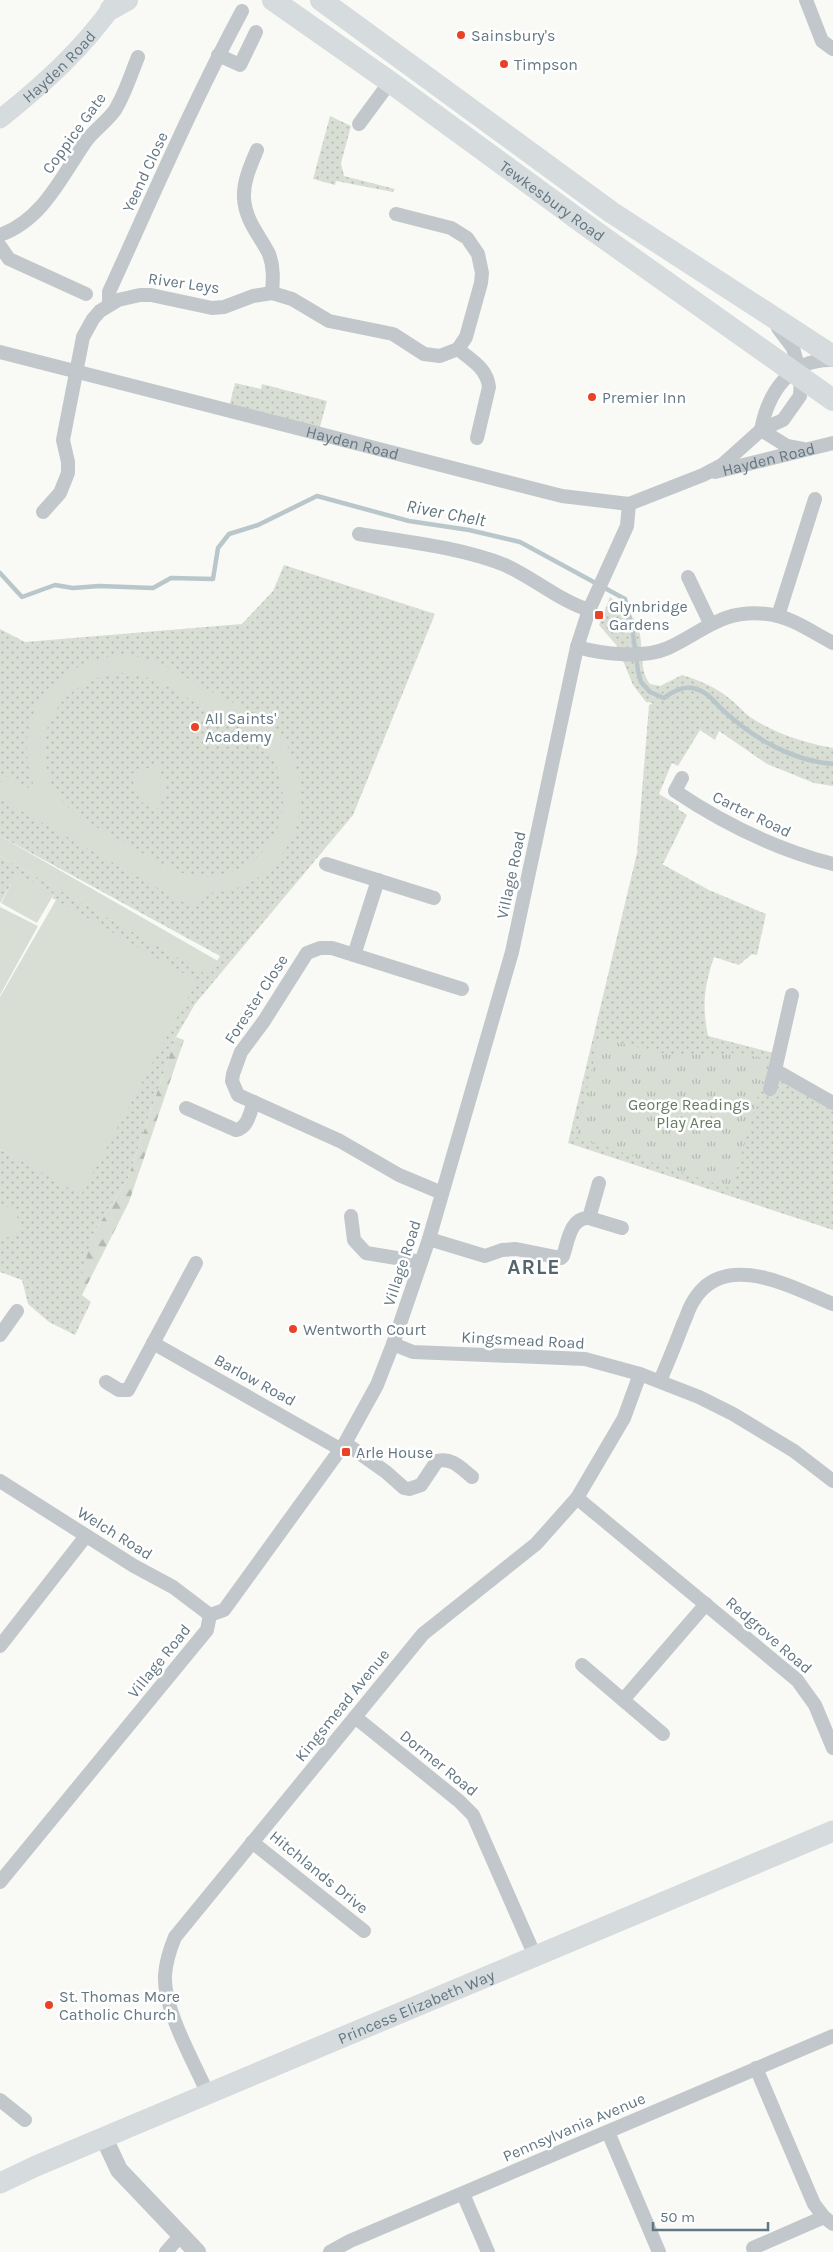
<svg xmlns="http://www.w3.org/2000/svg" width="833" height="2252" viewBox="0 0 833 2252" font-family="Karla,sans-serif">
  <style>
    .grass { fill: url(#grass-dots) }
    .forest { fill: url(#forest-firs) }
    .park { fill: url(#park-tufts) }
    .pitch { fill: #d9ded5; fill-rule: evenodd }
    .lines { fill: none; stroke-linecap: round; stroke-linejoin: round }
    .stream { stroke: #b9c7ca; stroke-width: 4.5 }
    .minor { stroke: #c1c7ca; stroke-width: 14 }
    .tertiary { stroke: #c1c7ca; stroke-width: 18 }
    .secondary { stroke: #d6dbde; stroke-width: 19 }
    .primary { stroke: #d6dbde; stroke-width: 21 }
    .trunk { stroke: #d6dbde; stroke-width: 22 }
    .poi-dot { fill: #e94226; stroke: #fff; stroke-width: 2 }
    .labels { text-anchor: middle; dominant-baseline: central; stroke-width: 5; stroke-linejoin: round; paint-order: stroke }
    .poi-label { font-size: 16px; fill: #637782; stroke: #fff; text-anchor: start }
    .street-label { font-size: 16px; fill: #637782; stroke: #fff }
    .park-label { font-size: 16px; fill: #687a62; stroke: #fff }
    .water-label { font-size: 18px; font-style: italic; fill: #5e777c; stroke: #fff }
    .district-label { font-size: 21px; font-weight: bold; letter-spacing: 1px; fill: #55656d; stroke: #fff }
  </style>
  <defs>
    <pattern id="grass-dots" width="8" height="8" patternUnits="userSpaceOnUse" patternTransform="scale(1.25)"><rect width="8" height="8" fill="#d9ded5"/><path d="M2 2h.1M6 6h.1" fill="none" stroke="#b4b9b2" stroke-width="1.8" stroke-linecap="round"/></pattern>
    <pattern id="forest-firs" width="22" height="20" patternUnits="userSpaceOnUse" patternTransform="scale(1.25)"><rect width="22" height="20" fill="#d9ded5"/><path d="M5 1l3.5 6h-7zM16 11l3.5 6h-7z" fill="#b4b9b2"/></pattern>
    <pattern id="park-tufts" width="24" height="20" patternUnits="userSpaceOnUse" patternTransform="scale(1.25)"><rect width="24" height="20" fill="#d9ded5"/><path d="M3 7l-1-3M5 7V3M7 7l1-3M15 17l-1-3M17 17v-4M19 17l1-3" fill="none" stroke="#b4b9b2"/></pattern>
  </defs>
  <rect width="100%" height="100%" fill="#f9f9f6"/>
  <g class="grass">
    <polygon points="330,116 351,126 341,163 344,176 395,189 393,192 336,181 335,185 313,179"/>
    <polygon points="235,383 261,389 262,384 327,401 318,434 228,411"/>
    <polygon points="284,565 435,614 353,815 195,1004 176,1037 128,1178 92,1236 82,1295 91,1302 75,1335 49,1322 28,1304 22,1280 0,1272 0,1149 82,1194 56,900 52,898 54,895 17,874 0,903 0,856 209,975 220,956 0,836 0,629 25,642 242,624 273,591"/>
    <path d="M610 597C618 604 628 611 634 619 647 638 636 666 650 684L660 686 682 675C699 680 716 687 730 699 737 704 743 712 750 717 774 733 805 743 833 748V786L814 783 767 764 719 731 715 740 700 730 678 766 672 763 659 794 679 806 678 809 687 815 664 862 662 864 709 890 766 914 757 955 752 954 739 965 714 957C704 987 702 1005 708 1036L778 1054 775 1070 833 1103V1230L568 1143 637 853 649 705 653 703 646 702 633 685 617 646 599 625Z"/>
  </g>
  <polygon class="forest" points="176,1037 184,1040 129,1202 82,1295 81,1279 92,1236 128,1178"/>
  <polygon class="park" points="599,1038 666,1054 724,1055 737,1052 768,1060 732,1189 576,1137"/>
  <g class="pitch">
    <path d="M122 655C135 657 148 658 159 663 174 669 188 679 202 687 230 702 269 716 286 744 325 810 282 894 204 893L195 909 0 799V785L6 776 36 792C8 720 48 663 122 655ZM122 673C151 674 174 690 198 704 234 724 277 741 282 787 284 800 283 811 279 824 267 862 223 885 185 874 164 867 144 854 125 843 86 821 49 807 45 757 43 739 47 722 58 707 74 686 96 675 122 673Z"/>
    <polygon points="158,765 167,790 159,809 141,802 130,774"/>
    <polygon points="0,836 218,961 209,976 0,856"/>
    <polygon points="17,873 54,894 37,923 1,903"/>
    <polygon points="56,900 197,981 81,1195 0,1149 0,997"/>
    <polygon points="0,907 38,926 0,995"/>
    <polygon points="12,1205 23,1230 0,1241 0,1210"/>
  </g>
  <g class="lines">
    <path class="stream" d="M0 573 22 597 55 585 73 588 99 586 153 588 171 578 213 579 218 548 229 534 258 525 317 496 409 521 469 530 520 542 625 599 632 627 638 671 641 682 650 692 664 698C673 691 684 685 696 689 709 692 716 705 726 713 755 739 793 761 833 764"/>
    <g class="minor">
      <polyline points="806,0 822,41 833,49"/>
      <polyline points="218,55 240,65 256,32"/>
      <polyline points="359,124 390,82"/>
      <path d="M257 150C251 165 243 181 244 198 245 220 260 236 269 254 274 267 273 280 272 293"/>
      <path d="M0 235C42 220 61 178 84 144 92 131 106 123 115 110 125 94 131 74 138 57"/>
      <polyline points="0,246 9,259 86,294"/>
      <path d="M109 305V292C152 198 193 102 242 11"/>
      <path d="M458 349C471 360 487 368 489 387L477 438"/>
      <path id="s1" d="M0 352 562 496 629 504 703 475 722 465 761 430 783 420 800 396 801 377 793 348 778 328"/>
      <path d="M761 430C768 393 790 358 833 360"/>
      <polyline points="761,430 787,446 803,449"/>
      <path id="s2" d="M715 472 833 443"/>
      <polyline points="43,512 60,493 68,473 68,462 63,440 83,337 93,319 100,311 118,300 140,295 151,295 212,308 224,307 253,296 272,293 292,299 329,321 393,334 424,354 440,356 458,349 466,337 481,283 482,273 478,254 467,238 451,228 396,214"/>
      <path d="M359 534C407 542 459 547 505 565 534 578 558 600 589 610"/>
      <polyline points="688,577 710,623"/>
      <polyline points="778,616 815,499"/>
      <path d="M577 647C602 654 643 659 668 648 705 631 721 609 767 614 790 616 812 632 833 643"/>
      <path d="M682 778 675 791C724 824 775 849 833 864"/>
      <polyline points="326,864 434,898"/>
      <polyline points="354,955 378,880"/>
      <polyline points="792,995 775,1070 833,1103"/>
      <polyline points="770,1089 775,1070"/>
      <path d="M186 1108 236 1130C248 1128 250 1112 254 1102"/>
      <polyline points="442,1193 399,1175 340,1141 238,1095 232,1081 233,1074 241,1052 264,1021 307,953 320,948 332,948 462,989"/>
      <polyline points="351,1216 354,1240 366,1253 421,1262"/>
      <polyline points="589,1218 622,1228"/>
      <path d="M429 1239 485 1256 502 1250 516 1249 561 1258 563 1256C568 1242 570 1217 589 1218L599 1183"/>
      <polyline points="0,1335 17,1311"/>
      <polyline points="153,1343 340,1449"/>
      <polyline points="393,1344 413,1352 585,1359 640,1374 699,1397 733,1414 794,1451 833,1481"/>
      <path d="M660 1381C668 1362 676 1343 683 1324 687 1316 689 1307 694 1300 725 1249 793 1288 833 1304"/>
      <polyline points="106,1382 119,1390 128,1390 196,1263"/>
      <path d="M345 1443 386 1472 404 1488 409 1489 421 1485 437 1461C452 1457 461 1468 472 1477"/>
      <polyline points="0,1481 134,1566 173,1587 210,1615"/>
      <polyline points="577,1498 797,1680 815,1705 833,1748"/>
      <polyline points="210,1615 224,1610 345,1443 377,1385 393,1344 429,1239 512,952 577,647 589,610 627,526 629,504"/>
      <polyline points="0,1646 86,1536"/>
      <polyline points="582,1665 663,1734"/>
      <polyline points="623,1700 706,1604"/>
      <polyline points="355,1717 459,1801 473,1815 535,1956"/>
      <polyline points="252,1842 364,1931"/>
      <polyline points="0,1882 207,1630 210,1615"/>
      <polyline points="756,2068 814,2204 824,2217 833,2224"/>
      <path d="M208 2094C194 2062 163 2009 165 1975 166 1961 170 1949 175 1937L423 1634 536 1544 577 1498 624 1418 640 1374"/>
      <polyline points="0,2100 25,2120"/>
      <polyline points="608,2132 659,2252"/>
      <polyline points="463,2194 488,2252"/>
      <polyline points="753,2248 824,2217"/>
      <polyline points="166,2252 180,2236"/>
      <polyline points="330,2252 350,2241 833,2036"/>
    </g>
    <polyline class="tertiary" points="104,2138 119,2170 197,2252"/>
    <path class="secondary" id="s3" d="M0 119C44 84 85 47 117 0"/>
    <path class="primary" id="s4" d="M0 2183 36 2166 833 1831"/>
    <g class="trunk">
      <path id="s5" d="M273 0 390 82 590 228 833 400"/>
      <polyline points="321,0 611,212 833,356"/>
      <polyline points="111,9 127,0"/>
    </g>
  </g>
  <g class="poi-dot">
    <circle cx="461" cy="35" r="5"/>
    <circle cx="504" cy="64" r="5"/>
    <circle cx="592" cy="397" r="5"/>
    <rect x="594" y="610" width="10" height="10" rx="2.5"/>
    <circle cx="195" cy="727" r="5"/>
    <circle cx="293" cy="1329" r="5"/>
    <rect x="341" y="1447" width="10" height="10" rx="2.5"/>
    <circle cx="49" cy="2005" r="5"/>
  </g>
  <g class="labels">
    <g class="poi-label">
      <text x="471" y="35">Sainsbury's</text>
      <text x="514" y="64">Timpson</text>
      <text x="602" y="397">Premier Inn</text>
      <text x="609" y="606">Glynbridge<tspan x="609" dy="18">Gardens</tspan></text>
      <text x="205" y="718">All Saints'<tspan x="205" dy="18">Academy</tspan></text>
      <text x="303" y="1329">Wentworth Court</text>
      <text x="356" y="1452">Arle House</text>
      <text x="59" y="1996">St. Thomas More<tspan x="59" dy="18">Catholic Church</tspan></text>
    </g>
    <g class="street-label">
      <text stroke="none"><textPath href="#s3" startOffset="79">Hayden Road</textPath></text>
      <text transform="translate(74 133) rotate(-54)">Coppice Gate</text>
      <text transform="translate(145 172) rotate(-65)">Yeend Close</text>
      <text stroke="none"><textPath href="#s5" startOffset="344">Tewkesbury Road</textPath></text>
      <text transform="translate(184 283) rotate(8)">River Leys</text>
      <text stroke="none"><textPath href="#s1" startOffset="364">Hayden Road</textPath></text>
      <text stroke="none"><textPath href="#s2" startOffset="55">Hayden Road</textPath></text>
      <text transform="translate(752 814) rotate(26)">Carter Road</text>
      <text transform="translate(511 875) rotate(-78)">Village Road</text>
      <text transform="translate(256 999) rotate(-57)">Forester Close</text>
      <text transform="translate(402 1263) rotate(-72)">Village Road</text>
      <text transform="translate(523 1340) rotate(3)">Kingsmead Road</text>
      <text transform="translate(255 1380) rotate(29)">Barlow Road</text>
      <text transform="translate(115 1533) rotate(32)">Welch Road</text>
      <text transform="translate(769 1635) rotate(41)">Redgrove Road</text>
      <text transform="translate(159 1661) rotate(-51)">Village Road</text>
      <text transform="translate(342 1705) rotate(-51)">Kingsmead Avenue</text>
      <text transform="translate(439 1763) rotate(39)">Dormer Road</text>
      <text transform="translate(319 1872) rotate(39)">Hitchlands Drive</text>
      <text stroke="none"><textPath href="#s4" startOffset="452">Princess Elizabeth Way</textPath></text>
      <text transform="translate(574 2127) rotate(-23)">Pennsylvania Avenue</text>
    </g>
    <g class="park-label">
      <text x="689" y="1104">George Readings<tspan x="689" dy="18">Play Area</tspan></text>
    </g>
    <g class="water-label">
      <text transform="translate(446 513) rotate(11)">River Chelt</text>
    </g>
    <g class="district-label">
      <text x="534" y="1267">ARLE</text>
    </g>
  </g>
  <path d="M653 2222v8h115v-8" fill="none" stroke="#637782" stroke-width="2.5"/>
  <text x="660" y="2222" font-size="15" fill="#637782" stroke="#ffffff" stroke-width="4" paint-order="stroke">50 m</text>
</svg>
